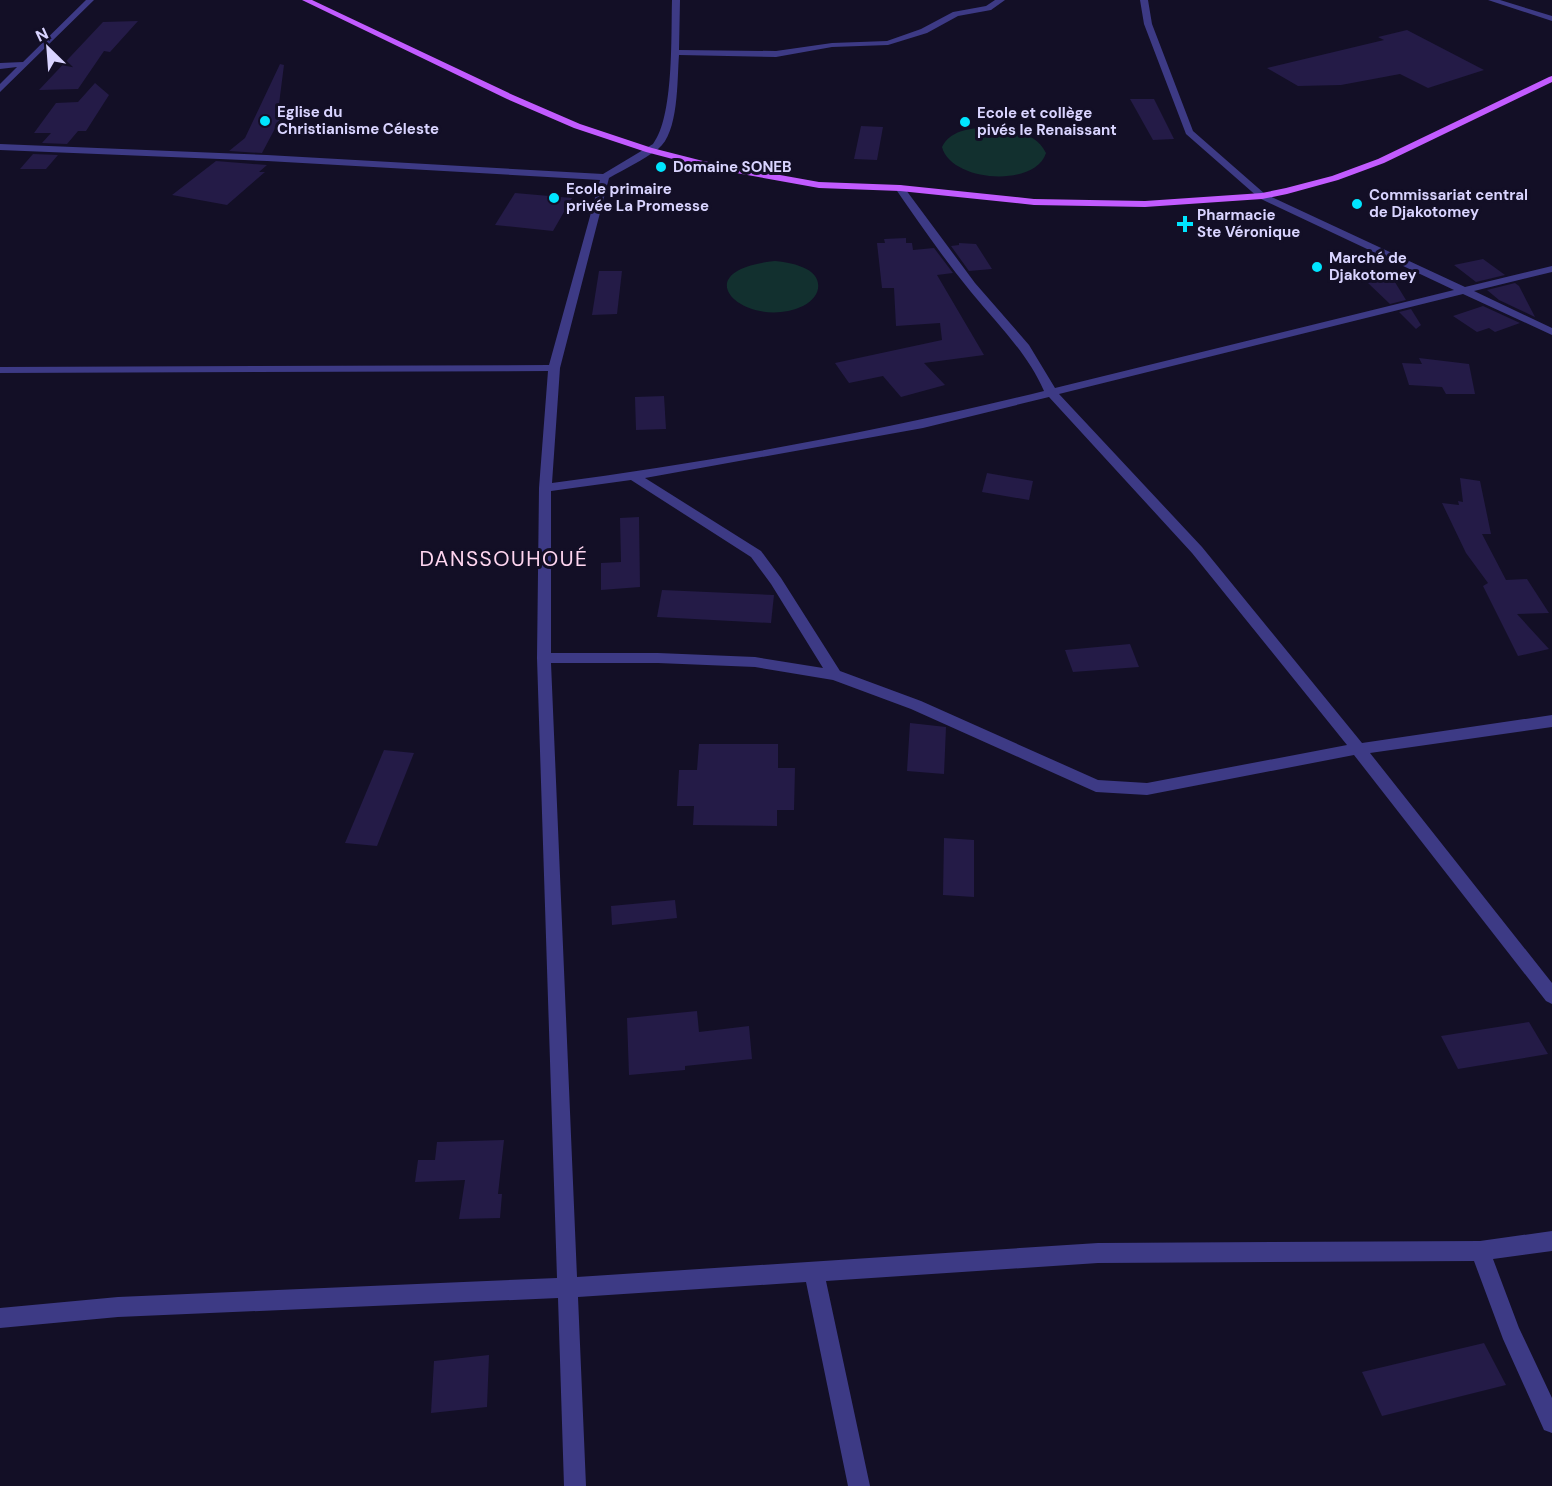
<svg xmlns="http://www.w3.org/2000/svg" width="1552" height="1486" viewBox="0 0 1552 1486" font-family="'DM Sans',sans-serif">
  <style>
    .green { fill: #12302f }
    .building { fill: #241b47 }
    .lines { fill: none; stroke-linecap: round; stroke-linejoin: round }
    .minor { fill: #3d3a85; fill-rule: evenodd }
    .major { fill: #c25bff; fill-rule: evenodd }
    .poi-dot { fill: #00e5ff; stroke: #130f26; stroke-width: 2 }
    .labels { text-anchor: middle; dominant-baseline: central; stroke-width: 6; stroke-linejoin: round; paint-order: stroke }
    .far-poi-label { font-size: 15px; font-weight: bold; fill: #d9d4ff; stroke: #130f26; text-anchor: start }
    .quarter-label { font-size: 21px; letter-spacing: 1.5px; fill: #ffd6f0; stroke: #130f26 }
  </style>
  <rect width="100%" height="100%" fill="#130f26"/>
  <g class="green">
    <path d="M995 127C1015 131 1036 133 1046 153 1035 188 951 182 942 147 951 128 976 128 995 127Z"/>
    <path d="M775 261C784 262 793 263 802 267 824 275 823 296 803 306 747 332 679 271 775 261Z"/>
  </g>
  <g class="building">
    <polygon points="138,21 110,52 104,51 78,89 39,90 103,22"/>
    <polygon points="1407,30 1484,70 1428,88 1400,74 1341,85 1298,86 1267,68 1384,40 1378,37"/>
    <polygon points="280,64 284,65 279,104 288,104 262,153 229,151 245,138"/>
    <polygon points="95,83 109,95 86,131 78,131 67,144 42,143 51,133 34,133 56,103 78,102"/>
    <polygon points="1130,99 1154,99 1174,139 1153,140"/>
    <polygon points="861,126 883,127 877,160 854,159"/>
    <polygon points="33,154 58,155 46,169 20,169"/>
    <polygon points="216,161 267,165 259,172 265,172 227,205 172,195"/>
    <polygon points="515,193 572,198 553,231 495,225"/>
    <polygon points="906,238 906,243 912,243 913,250 934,248 953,273 937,275 984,355 924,363 945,385 901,397 883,376 849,383 835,363 942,340 940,323 896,326 894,288 882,288 877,243 885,243 884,239"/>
    <polygon points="959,243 976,244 992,269 969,271 951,246 959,245"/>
    <polygon points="1483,259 1505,275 1476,282 1454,265"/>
    <polygon points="599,271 622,271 617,314 592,315"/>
    <polygon points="1393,279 1406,300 1390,304 1368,283"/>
    <polygon points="1515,283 1519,286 1535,317 1499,300 1487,290"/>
    <polygon points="1483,306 1520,323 1495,332 1489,328 1477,332 1453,316"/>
    <polygon points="1411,309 1421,325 1416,329 1399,312"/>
    <polygon points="1419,358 1469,364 1475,394 1446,394 1442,387 1409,385 1402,363 1422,364"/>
    <polygon points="664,396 666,429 636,430 635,397"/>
    <polygon points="987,473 1033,481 1029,500 982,492"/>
    <polygon points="1460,478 1480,481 1491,534 1482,534 1506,580 1527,579 1549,613 1517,614 1549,649 1518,656 1483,586 1488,583 1466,553 1442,503 1459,505 1458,501 1463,502"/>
    <polygon points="639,517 640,587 601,590 601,563 621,562 620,518"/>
    <polygon points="662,590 774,595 771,623 657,617"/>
    <polygon points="1130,644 1139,667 1073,672 1065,650"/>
    <polygon points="910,723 946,727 944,774 907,771"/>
    <polygon points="699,744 778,744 778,768 795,768 794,810 777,810 777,826 693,825 694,806 677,806 679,770 697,770"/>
    <polygon points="384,750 414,753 377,846 345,843"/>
    <polygon points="944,838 974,840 974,897 943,895"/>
    <polygon points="675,900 677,918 612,925 611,906"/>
    <polygon points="697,1011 699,1032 749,1026 752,1059 685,1066 685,1070 629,1075 627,1018"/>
    <polygon points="1529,1022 1548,1054 1458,1069 1441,1036"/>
    <polygon points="504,1140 498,1194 502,1194 500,1218 459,1219 465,1180 415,1182 418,1160 435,1160 437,1142"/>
    <polygon points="1484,1343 1506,1385 1382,1416 1362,1372"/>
    <polygon points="489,1355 487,1407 431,1413 434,1361"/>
  </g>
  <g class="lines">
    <g class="minor">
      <polygon points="86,0 94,0 0,92 0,84 17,67 0,69 0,63 23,62"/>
      <path d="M672 0H680L679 50 776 51 832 43 887 41 921 29 953 12 986 6 995 0H1005L991 10 958 16 927 33 888 45 832 47 776 57 679 55C677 80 679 133 658 149 643 160 625 169 609 178L560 368 552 483C717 461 882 431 1044 391 1027 352 997 324 971 292 944 259 919 223 895 188L900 185 903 186 975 283 1029 345 1055 388 1454 290 1259 198 1186 134 1144 24 1140 0H1148L1152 24 1193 131 1265 194 1465 287 1552 266V272L1474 291 1552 328V335L1463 294 1059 394 1202 547 1362 743 1552 715V727L1370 753 1552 983V1004L1546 1001 1354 755 1147 795 1096 792 911 709 833 680 755 667 658 663H551L577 1277 1098 1243 1480 1241 1552 1231V1251L1493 1259 1519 1328 1552 1398V1433L1544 1430 1503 1339 1474 1261 1098 1263 826 1281 870 1486H848L806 1282 578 1297 586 1486H564L558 1298 118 1317 0 1328V1308L118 1297 557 1278 537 658 539 488 548 371 0 373V367L549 365 600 180 267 161 0 150V144L267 155 603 174 653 144C674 117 671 35 672 0ZM1049 397 1192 553 1347 745 1147 783 1098 780 921 701 840 671 781 578 761 551 645 478 923 428ZM631 480 751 557 771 584 823 668 755 657 658 653H551V491Z"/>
      <polygon points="1488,0 1500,0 1552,16 1552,21"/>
    </g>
    <polygon class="major" points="302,0 312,0 513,95 580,124 652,148 703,161 819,182 900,185 1034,199 1145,201 1262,193 1286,188 1332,176 1378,159 1549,77 1552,76 1552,82 1384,163 1338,180 1287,194 1262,199 1145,207 1034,205 900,191 819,188 703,167 646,152 574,128 507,99"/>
  </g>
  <g class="poi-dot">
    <circle cx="265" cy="121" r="6"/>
    <circle cx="965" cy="122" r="6"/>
    <circle cx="661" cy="167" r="6"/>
    <circle cx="554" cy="198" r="6"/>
    <circle cx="1357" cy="204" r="6"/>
    <path d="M1182 215h6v6h6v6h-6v6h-6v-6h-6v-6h6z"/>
    <circle cx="1317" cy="267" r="6"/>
  </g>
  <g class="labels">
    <g class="far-poi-label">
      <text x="277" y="112">Eglise du<tspan x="277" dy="17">Christianisme Céleste</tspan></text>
      <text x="977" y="113">Ecole et collège<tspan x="977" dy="17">pivés le Renaissant</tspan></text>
      <text x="673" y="167">Domaine SONEB</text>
      <text x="566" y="189">Ecole primaire<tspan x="566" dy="17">privée La Promesse</tspan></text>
      <text x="1369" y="195">Commissariat central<tspan x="1369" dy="17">de Djakotomey</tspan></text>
      <text x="1197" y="215">Pharmacie<tspan x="1197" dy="17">Ste Véronique</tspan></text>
      <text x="1329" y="258">Marché de<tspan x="1329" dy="17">Djakotomey</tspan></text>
    </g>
    <g class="quarter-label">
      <text x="504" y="559">DANSSOUHOUÉ</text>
    </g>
  </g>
  <g transform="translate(48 48) rotate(335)" stroke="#130f26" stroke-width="4.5" paint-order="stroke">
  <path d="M0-4.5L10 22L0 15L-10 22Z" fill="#d9d4ff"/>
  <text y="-9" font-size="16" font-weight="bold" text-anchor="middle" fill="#d9d4ff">N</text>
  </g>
</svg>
